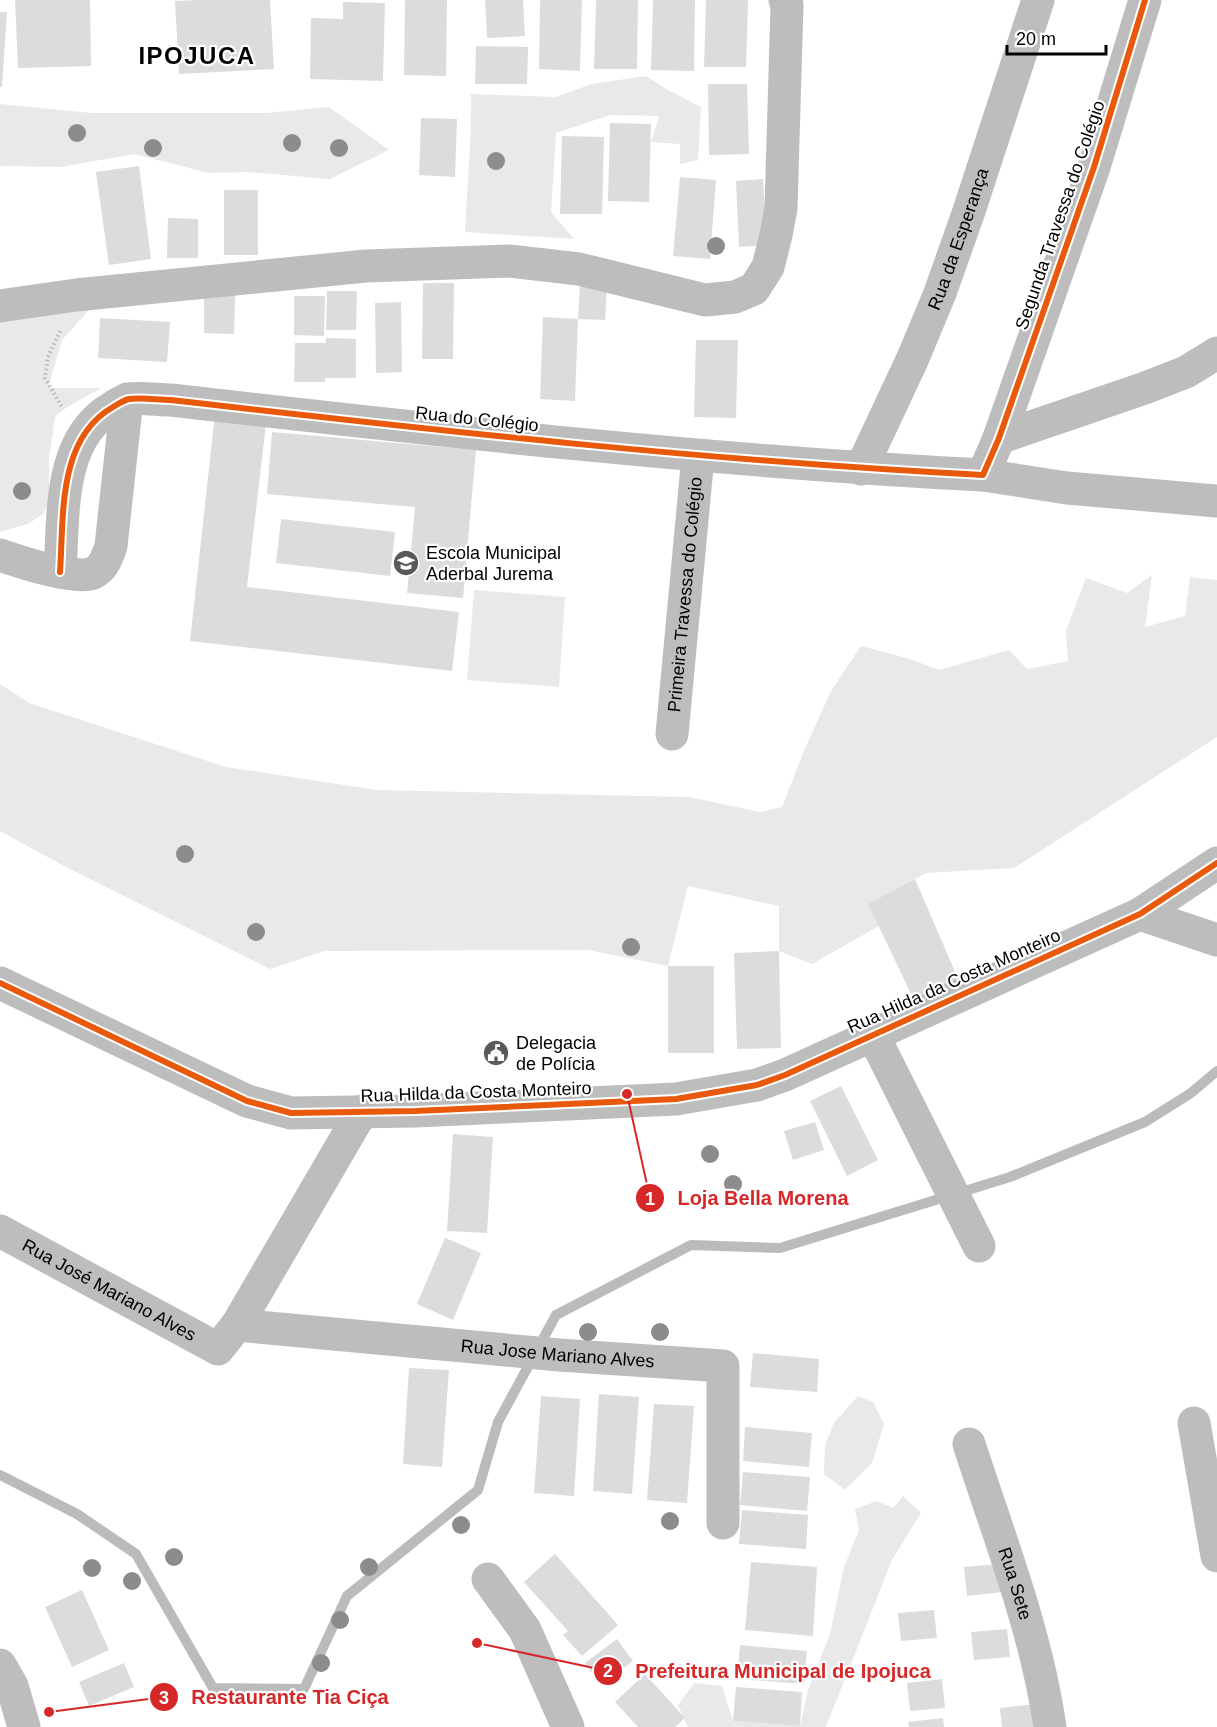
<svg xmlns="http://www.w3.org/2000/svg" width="1217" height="1727" viewBox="0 0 1217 1727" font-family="Arial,sans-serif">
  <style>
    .green { fill: #e9e9e9 }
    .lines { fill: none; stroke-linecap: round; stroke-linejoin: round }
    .stream { stroke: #bbb; stroke-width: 10 }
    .building { fill: #dcdcdc }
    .path { stroke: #b8b8b8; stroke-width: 4; stroke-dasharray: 1.5 3; stroke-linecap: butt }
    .minor { stroke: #bdbdbd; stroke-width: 33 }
    .cycleway-casing { stroke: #fff; stroke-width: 10 }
    .cycleway { stroke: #e8590c; stroke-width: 6 }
    .tree { fill: #8c8c8c }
    .labels { text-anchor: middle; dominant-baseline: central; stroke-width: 4.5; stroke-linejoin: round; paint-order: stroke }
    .street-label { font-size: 18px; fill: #000; stroke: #fff }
    .poi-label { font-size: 18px; fill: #000; stroke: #fff; text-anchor: start }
    .district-label { font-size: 24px; font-weight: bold; letter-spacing: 1.5px; fill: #000; stroke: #fff }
    .leader { fill: none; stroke: #d62828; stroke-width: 2 }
    .callout-dot { fill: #d62828; stroke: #fff; stroke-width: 2 }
    .mark-label { font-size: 18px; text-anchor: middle; font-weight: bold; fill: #fff }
    .callout-label { font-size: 20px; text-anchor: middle; font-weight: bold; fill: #d62828; stroke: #fff; stroke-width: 4.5; stroke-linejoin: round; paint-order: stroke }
  </style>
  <rect width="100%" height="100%" fill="#fff"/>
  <g class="green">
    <path d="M646 76 668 90 701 107 698 160 680 164V144L651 142 659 116 610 115 556 133 551 212 574 239 465 232C467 186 472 140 471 94L556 97 592 84Z"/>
    <polygon points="0,104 92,113 266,113 329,107 389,150 330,179 248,172 209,173 134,154 61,167 0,166"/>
    <polygon points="97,301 62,340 48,388 101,388 64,409 55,417 49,458 49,503 43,514 28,524 0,532 0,315"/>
    <polygon points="1152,575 1145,627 1185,616 1190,577 1217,580 1217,737 1014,868 926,873 869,904 879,926 812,964 779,951 779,906 688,886 668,966 588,950 324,951 270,969 64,866 0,831 0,684 29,703 226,767 377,790 689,797 760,812 782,807 804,751 831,691 861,646 910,659 939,670 1009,650 1027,669 1068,661 1066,631 1086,578 1127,593"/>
    <polygon points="474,590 565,597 559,687 467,680"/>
    <polygon points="858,1396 873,1402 884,1424 872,1463 845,1490 824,1474 825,1445 834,1423"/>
    <polygon points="903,1496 921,1513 892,1560 826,1727 688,1727 678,1705 694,1683 722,1686 733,1721 800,1726 808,1690 830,1634 844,1567 859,1530 855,1509 877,1501 893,1508"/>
  </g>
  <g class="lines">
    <polyline class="stream" points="0,1475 77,1514 136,1554 213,1688 304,1689 347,1596 478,1490 498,1422 556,1315 691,1245 780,1248 1010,1177 1145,1122 1191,1093 1217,1071"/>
  </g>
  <g class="building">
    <polygon points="15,0 90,0 91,66 18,68"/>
    <polygon points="198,0 270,0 274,69 179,74 175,1"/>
    <polygon points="405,0 447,0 446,76 404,75"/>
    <polygon points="485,0 523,0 525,36 487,38"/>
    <polygon points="540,0 582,0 580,71 539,69"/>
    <polygon points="596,0 638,0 637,69 594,69"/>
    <polygon points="653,0 695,0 694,71 651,70"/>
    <polygon points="706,0 748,0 746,67 704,67"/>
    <polygon points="343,2 385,3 383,81 310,79 311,18 343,19"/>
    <polygon points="0,12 7,12 2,87 0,87"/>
    <polygon points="476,46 528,47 527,84 475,84"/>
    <polygon points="708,84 747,84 749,154 709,155"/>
    <polygon points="421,118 457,119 455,177 419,175"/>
    <polygon points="610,123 651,124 649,202 608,201"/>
    <polygon points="562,136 604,137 602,214 560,214"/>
    <polygon points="139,166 151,259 109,265 96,172"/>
    <polygon points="680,177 716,180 710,259 673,256"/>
    <polygon points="763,179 767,245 739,247 736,181"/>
    <rect x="224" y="190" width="34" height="65"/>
    <polygon points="168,218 198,219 198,258 167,258"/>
    <polygon points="423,283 454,283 453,359 422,359"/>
    <polygon points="580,283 607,285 605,320 578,319 575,401 540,399 543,317 578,319"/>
    <polygon points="327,291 357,291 356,330 326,330"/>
    <polygon points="204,294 235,295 234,334 204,333"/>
    <polygon points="294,296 325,296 324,336 294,335"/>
    <polygon points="401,302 402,372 376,373 375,303"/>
    <polygon points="100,318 170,322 167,362 98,358"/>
    <polygon points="326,338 356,339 356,378 325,378 325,382 294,382 295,343 326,343"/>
    <polygon points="696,340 738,340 736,418 694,417"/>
    <polygon points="215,414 266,424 247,587 459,612 452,671 190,641"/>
    <polygon points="272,432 476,450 463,598 407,593 415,507 267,494"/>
    <polygon points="281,519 395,532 390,576 276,563"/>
    <polygon points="915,879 959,981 915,1002 868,904"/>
    <polygon points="779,951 781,1048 737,1049 734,953"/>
    <rect x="668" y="966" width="46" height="87"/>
    <polygon points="841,1086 878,1160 847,1176 810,1101"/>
    <polygon points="815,1122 824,1150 793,1160 784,1131"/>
    <polygon points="453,1134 493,1137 487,1233 447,1231"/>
    <polygon points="445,1238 481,1253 453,1320 417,1304"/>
    <polygon points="753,1353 819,1359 817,1392 750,1387"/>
    <polygon points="409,1368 449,1370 442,1467 403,1464"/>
    <polygon points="599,1394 639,1397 632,1494 593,1491"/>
    <polygon points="541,1396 580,1399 574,1496 534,1493"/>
    <polygon points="654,1404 694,1406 687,1503 647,1500"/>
    <polygon points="745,1427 812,1433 809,1467 743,1461"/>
    <polygon points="743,1472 810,1477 807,1511 740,1505"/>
    <polygon points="742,1510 808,1515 806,1549 739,1544"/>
    <polygon points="555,1554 618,1625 582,1656 563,1635 568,1631 524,1582"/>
    <polygon points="751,1562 817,1567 813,1636 745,1630"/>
    <polygon points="1000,1564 1002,1592 967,1596 964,1567"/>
    <polygon points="82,1590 109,1650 72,1667 45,1607"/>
    <polygon points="934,1610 937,1638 901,1641 898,1613"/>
    <polygon points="1007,1629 1010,1657 974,1660 971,1632"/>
    <polygon points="617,1639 633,1661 601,1685 585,1663"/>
    <polygon points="740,1645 807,1651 804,1684 737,1679"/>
    <polygon points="124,1663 134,1687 89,1706 79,1682"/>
    <polygon points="645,1674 685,1718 675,1727 638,1727 615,1702"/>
    <polygon points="942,1679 945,1708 910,1711 907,1683"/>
    <polygon points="736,1687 802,1692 800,1726 733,1721"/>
    <polygon points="1036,1704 1038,1727 1002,1727 1000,1708"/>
    <polygon points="943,1718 944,1727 909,1727 908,1722"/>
  </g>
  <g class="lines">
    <polyline class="path" points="60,331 48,357 45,378 63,409"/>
    <g class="minor">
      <polyline points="0,306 76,295 366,266 509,261 579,269 705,300 735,297 754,289 768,267 776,235 781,208 787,5 785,0"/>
      <polyline points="999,438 1145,388 1186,372 1217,353"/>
      <path id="s1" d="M861 469 913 358 940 293 969 211 1038 0"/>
      <polyline points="983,475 1067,488 1217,501"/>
      <path d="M0 555C18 561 76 581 93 573 104 568 107 557 111 546L127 399"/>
      <path d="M60 572C64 516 57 439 113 407 118 404 124 400 129 399 142 397 158 400 171 400 441 431 711 461 983 475L999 438 1094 167 1145 0"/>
      <path id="s2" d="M672 734 698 456"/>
      <polyline points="1140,914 1217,940"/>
      <polyline points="0,983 247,1101 291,1113 415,1111 676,1099 757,1085 785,1075 1140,914 1217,863"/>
      <polyline points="873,1035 979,1246"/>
      <path id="s3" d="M0 1231 218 1349 237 1325 362 1111"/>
      <path id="s4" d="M237 1325 559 1355 723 1366V1523"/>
      <polyline points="1194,1423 1217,1556"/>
      <path id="s5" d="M969 1444C999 1537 1036 1630 1050 1727"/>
      <polyline points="488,1579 525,1630 568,1727"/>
      <polyline points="0,1665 12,1686 24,1727"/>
    </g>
    <g class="cycleway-casing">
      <g id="cycleway">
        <path d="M60 572C64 516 57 439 113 407 118 404 124 400 129 399 142 397 158 400 171 400 441 431 711 461 983 475L999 438 1094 167 1145 0"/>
        <polyline points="0,983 247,1101 291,1113 415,1111 676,1099 757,1085 785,1075 1140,914 1217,863"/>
      </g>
    </g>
    <use href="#cycleway" class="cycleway"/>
  </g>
  <g class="tree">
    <circle cx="77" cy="133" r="9"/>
    <circle cx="292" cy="143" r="9"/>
    <circle cx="153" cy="148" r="9"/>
    <circle cx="339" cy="148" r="9"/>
    <circle cx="496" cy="161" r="9"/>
    <circle cx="716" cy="246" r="9"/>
    <circle cx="22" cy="491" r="9"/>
    <circle cx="185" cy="854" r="9"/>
    <circle cx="256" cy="932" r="9"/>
    <circle cx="631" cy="947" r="9"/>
    <circle cx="710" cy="1154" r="9"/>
    <circle cx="733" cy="1184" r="9"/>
    <circle cx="588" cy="1332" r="9"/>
    <circle cx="660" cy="1332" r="9"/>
    <circle cx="670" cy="1521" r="9"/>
    <circle cx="461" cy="1525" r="9"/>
    <circle cx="174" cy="1557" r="9"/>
    <circle cx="369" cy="1567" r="9"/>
    <circle cx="92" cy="1568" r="9"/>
    <circle cx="132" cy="1581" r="9"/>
    <circle cx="340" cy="1620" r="9"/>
    <circle cx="321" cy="1663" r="9"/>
  </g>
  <defs>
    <g id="school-disc" transform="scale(1.35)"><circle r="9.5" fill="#595959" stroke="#fff"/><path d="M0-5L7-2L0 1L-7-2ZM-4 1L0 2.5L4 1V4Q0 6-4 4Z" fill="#fff"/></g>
    <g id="civic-disc" transform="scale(1.35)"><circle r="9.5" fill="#595959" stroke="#fff"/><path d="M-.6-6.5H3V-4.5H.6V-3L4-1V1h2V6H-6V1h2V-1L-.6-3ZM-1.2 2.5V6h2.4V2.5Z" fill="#fff"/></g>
  </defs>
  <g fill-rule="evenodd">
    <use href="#school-disc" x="406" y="563"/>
    <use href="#civic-disc" x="496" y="1053"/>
  </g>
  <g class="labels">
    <g class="street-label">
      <text transform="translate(1060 215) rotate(-71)">Segunda Travessa do Colégio</text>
      <text stroke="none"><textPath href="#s1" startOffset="250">Rua da Esperança</textPath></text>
      <text transform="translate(477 419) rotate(6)">Rua do Colégio</text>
      <text stroke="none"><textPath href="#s2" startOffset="140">Primeira Travessa do Colégio</textPath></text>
      <text transform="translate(954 981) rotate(-24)">Rua Hilda da Costa Monteiro</text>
      <text transform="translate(476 1092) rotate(-2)">Rua Hilda da Costa Monteiro</text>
      <text stroke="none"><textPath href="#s3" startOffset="124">Rua José Mariano Alves</textPath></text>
      <text stroke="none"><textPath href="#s4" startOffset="322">Rua Jose Mariano Alves</textPath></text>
      <text stroke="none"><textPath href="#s5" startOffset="147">Rua Sete</textPath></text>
    </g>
    <g class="poi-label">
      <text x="426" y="553">Escola Municipal<tspan x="426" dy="21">Aderbal Jurema</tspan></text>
      <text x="516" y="1043">Delegacia<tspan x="516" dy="21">de Polícia</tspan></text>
    </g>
    <g class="district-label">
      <text x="197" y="55">IPOJUCA</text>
    </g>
  </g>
  <path class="leader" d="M627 1094L650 1198M477 1643L608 1671M49 1712L164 1697"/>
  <g class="callout-dot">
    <circle cx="627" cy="1094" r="6"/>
    <circle cx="477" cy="1643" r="6"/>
    <circle cx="49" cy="1712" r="6"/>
    <circle cx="650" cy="1198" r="15"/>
    <circle cx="608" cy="1671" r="15"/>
    <circle cx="164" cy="1697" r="15"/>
  </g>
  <g class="mark-label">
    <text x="650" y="1205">1</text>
    <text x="608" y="1677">2</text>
    <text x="164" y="1704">3</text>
  </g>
  <g class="callout-label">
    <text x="763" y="1205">Loja Bella Morena</text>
    <text x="783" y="1678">Prefeitura Municipal de Ipojuca</text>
    <text x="290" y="1704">Restaurante Tia Ciça</text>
  </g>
  <path d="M1007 45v9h99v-9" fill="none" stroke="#000000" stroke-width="3"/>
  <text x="1016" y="45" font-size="18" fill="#000000" stroke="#ffffff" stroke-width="4.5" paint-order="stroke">20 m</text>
</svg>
